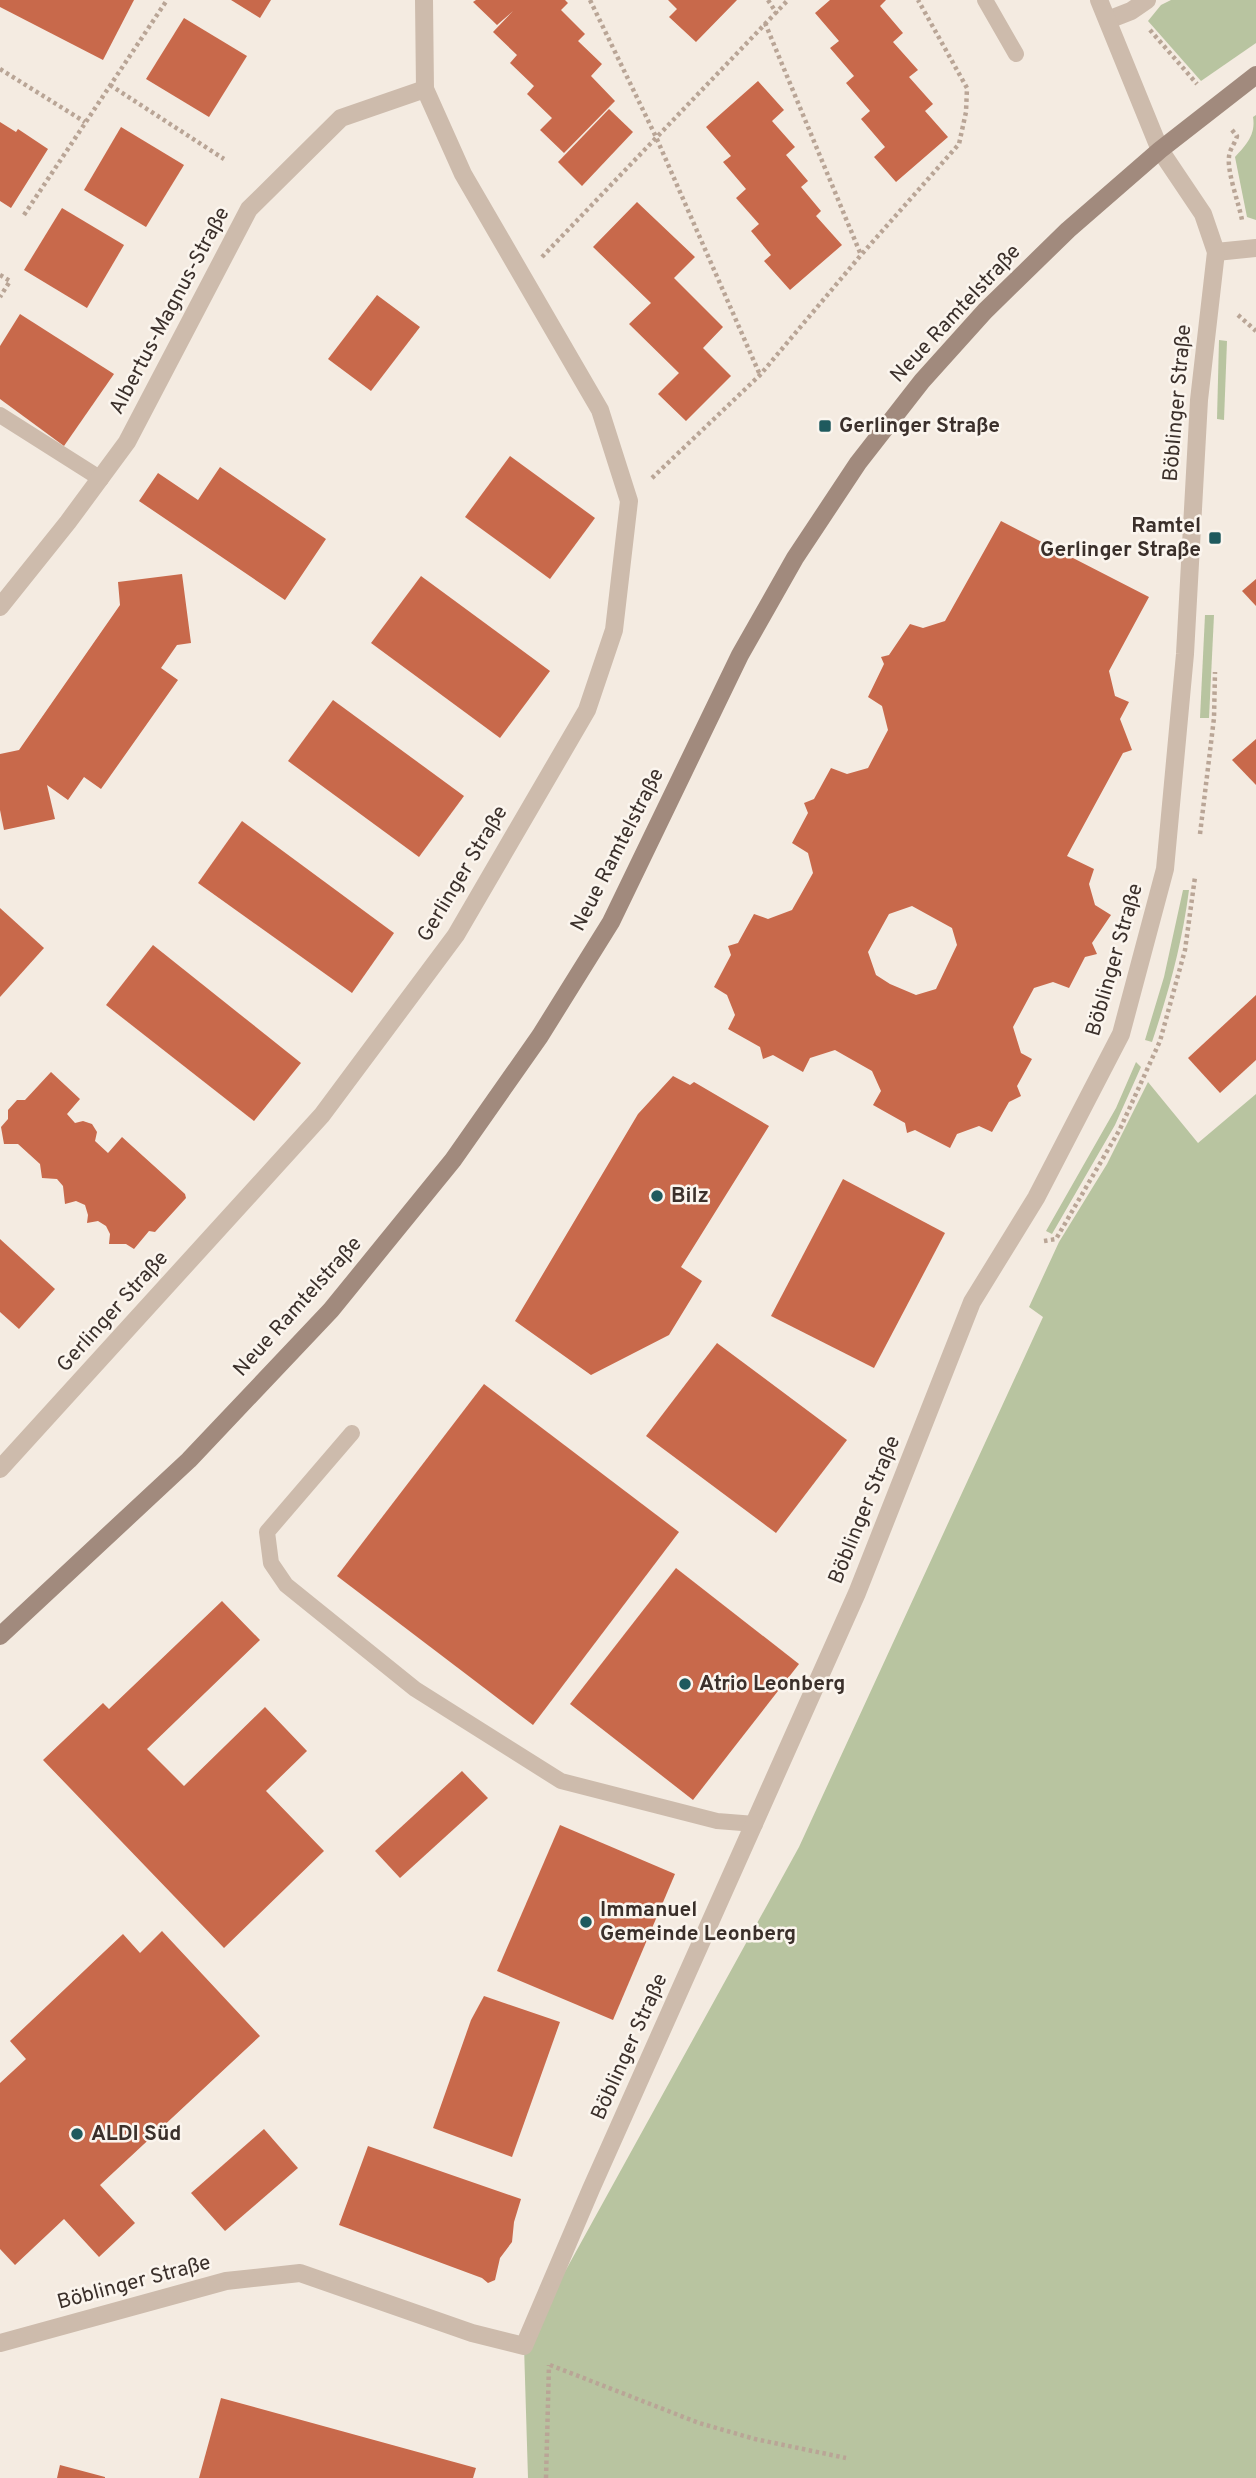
<svg xmlns="http://www.w3.org/2000/svg" width="1256" height="2478" viewBox="0 0 1256 2478" font-family="Overpass,sans-serif">
  <style>
    .green { fill: #b8c4a0 }
    .building { fill: #c8694b; fill-rule: evenodd }
    .lines { fill: none; stroke-linecap: round; stroke-linejoin: round }
    .path { stroke: #b9a596; stroke-width: 4.5; stroke-dasharray: 3.5 3.5; stroke-linecap: butt }
    .service { stroke: #cdbbac; stroke-width: 16 }
    .minor { stroke: #cdbbac; stroke-width: 18 }
    .secondary { stroke: #a18a7d; stroke-width: 18 }
    .poi-dot { fill: #1f5a5e; stroke: #fbf5ee; stroke-width: 2.5 }
    .labels { text-anchor: middle; dominant-baseline: central; stroke-width: 5; stroke-linejoin: round; paint-order: stroke }
    .street-label { font-size: 21px; fill: #3b302b; stroke: #fbf5ee }
    .poi-label { font-size: 21px; font-weight: bold; fill: #3b302b; stroke: #fbf5ee; text-anchor: start }
  </style>
  <rect width="100%" height="100%" fill="#f4ebe1"/>
  <g class="green">
    <polygon points="1171,0 1256,0 1256,43 1201,81 1148,21 1161,5"/>
    <path d="M1256 115V220L1247 217 1235 157C1246 145 1256 135 1253 117Z"/>
    <polygon points="1219,340 1227,341 1224,420 1217,419"/>
    <polygon points="1205,615 1214,615 1209,718 1200,718"/>
    <path d="M1183 890H1189C1182 944 1169 991 1152 1042L1145 1040 1164 977Z"/>
    <polygon points="1136,1062 1141,1067 1115,1125 1052,1234 1046,1231 1116,1108"/>
    <polygon points="1148,1082 1198,1143 1256,1094 1256,2478 528,2478 524,2346 799,1847 1043,1317 1029,1307 1059,1242 1107,1164"/>
  </g>
  <g class="building">
    <polygon points="0,0 134,0 103,60 0,7"/>
    <polygon points="231,0 271,0 260,18"/>
    <polygon points="476,0 565,0 568,3 561,10 585,34 578,41 602,64 591,76 615,101 564,153 540,130 552,118 527,94 534,86 510,63 517,55 493,32 513,11 497,25 473,2"/>
    <polygon points="668,0 737,0 696,42 669,17 677,9"/>
    <polygon points="830,0 886,0 880,6 903,33 893,42 918,70 909,77 933,104 925,111 948,137 896,182 874,157 885,147 861,119 870,111 846,83 854,76 830,48 839,41 815,13"/>
    <polygon points="184,18 247,56 209,117 146,79"/>
    <polygon points="758,81 784,110 772,121 795,147 786,155 808,181 801,187 821,211 816,216 842,245 790,290 764,261 771,255 751,231 759,224 736,198 746,189 723,162 731,156 706,127"/>
    <polygon points="609,109 633,132 582,186 558,162"/>
    <polygon points="0,122 16,132 18,129 48,149 11,208 0,201"/>
    <polygon points="121,127 184,165 146,227 84,190"/>
    <polygon points="637,202 695,257 674,278 723,327 703,348 731,376 686,421 658,394 679,373 629,324 651,303 593,247"/>
    <polygon points="62,208 124,245 87,308 24,270"/>
    <polygon points="377,295 420,327 371,391 328,359"/>
    <polygon points="20,314 114,374 64,446 0,399 0,346"/>
    <polygon points="510,456 595,518 550,579 465,517"/>
    <polygon points="220,467 326,539 285,600 139,501 158,473 198,500"/>
    <path d="M1001 521 1149 597 1109 671 1115 696 1129 702 1120 719 1132 750 1123 753 1067 856 1094 869 1089 884 1095 905 1111 915 1092 943 1097 954 1085 957 1069 988 1053 982 1034 988 1013 1027 1021 1053 1032 1059 1017 1086 1021 1096 1009 1102 992 1132 979 1126 957 1134 950 1148 915 1130 907 1133 905 1123 873 1105 881 1091 872 1071 835 1050 810 1058 803 1072 773 1055 763 1059 760 1047 728 1029 735 1015 727 995 714 987 731 955 728 946 738 943 754 914 768 919 792 910 813 873 808 853 792 843 808 813 804 803 814 799 831 768 847 774 868 768 888 730 882 706 868 697 884 664 881 657 889 655 910 624 923 628 945 621ZM912 906 952 928 957 945 936 989 916 995 890 984 876 975 868 952 889 914Z"/>
    <polygon points="182,574 191,643 177,645 161,668 178,680 101,789 84,777 68,800 47,785 55,819 4,830 0,810 0,754 19,750 120,605 118,582"/>
    <polygon points="421,576 550,671 500,738 371,643"/>
    <polygon points="1256,579 1256,606 1242,591"/>
    <polygon points="333,700 464,796 419,857 288,761"/>
    <polygon points="1256,739 1256,785 1232,760"/>
    <polygon points="242,821 394,933 352,993 198,883"/>
    <polygon points="0,908 44,948 0,997"/>
    <polygon points="153,945 301,1063 254,1121 106,1005"/>
    <polygon points="1256,995 1256,1060 1220,1093 1188,1058"/>
    <polygon points="51,1072 80,1099 67,1114 75,1123 83,1121 92,1124 97,1132 95,1141 108,1153 122,1137 185,1194 186,1198 155,1232 149,1231 134,1249 126,1244 109,1244 110,1234 106,1226 98,1221 87,1223 88,1215 85,1205 76,1201 65,1204 63,1186 57,1179 42,1178 40,1164 18,1144 4,1144 1,1127 8,1119 8,1110 17,1100 25,1100"/>
    <polygon points="673,1076 690,1085 694,1082 769,1126 681,1267 702,1281 669,1335 591,1375 515,1321 638,1114"/>
    <polygon points="843,1179 945,1233 874,1368 771,1316"/>
    <polygon points="0,1239 55,1289 19,1329 0,1312"/>
    <polygon points="717,1343 847,1440 776,1533 646,1436"/>
    <polygon points="484,1384 679,1532 533,1725 337,1576"/>
    <polygon points="676,1568 799,1664 693,1800 570,1704"/>
    <polygon points="222,1601 260,1640 147,1749 184,1786 265,1707 307,1751 266,1791 324,1851 224,1948 43,1760 103,1703 109,1709"/>
    <polygon points="462,1771 488,1798 400,1878 375,1851"/>
    <polygon points="560,1825 675,1874 613,2020 497,1971"/>
    <polygon points="162,1931 260,2036 100,2185 135,2223 99,2257 64,2219 15,2265 0,2249 0,2083 26,2059 10,2041 123,1934 140,1953"/>
    <polygon points="484,1996 560,2022 512,2157 433,2128 471,2020"/>
    <polygon points="264,2129 298,2168 225,2231 191,2193"/>
    <polygon points="368,2146 521,2199 514,2222 512,2242 500,2258 495,2280 488,2283 482,2278 339,2225"/>
    <polygon points="221,2398 476,2468 473,2478 199,2478"/>
    <polygon points="60,2465 105,2477 105,2478 57,2478"/>
  </g>
  <g class="lines">
    <g class="path">
      <polyline points="590,0 656,137 760,375"/>
      <polyline points="768,0 777,14"/>
      <polyline points="765,23 861,255"/>
      <polyline points="1150,30 1197,84"/>
      <polyline points="0,69 85,122"/>
      <polyline points="110,85 224,159"/>
      <path d="M1232 130 1237 136C1235 144 1229 150 1229 157 1227 172 1239 204 1242 220"/>
      <polyline points="24,215 167,0"/>
      <polyline points="542,257 788,0"/>
      <polyline points="0,275 10,281 0,297"/>
      <polyline points="1238,315 1256,331"/>
      <polyline points="652,478 760,375 861,255 959,144 966,112 967,88 918,0"/>
      <polyline points="1200,834 1214,718 1215,672"/>
      <polyline points="1044,1241 1056,1239 1120,1129 1160,1041 1185,950 1195,877"/>
      <polyline points="550,2365 699,2423 755,2439 846,2458"/>
      <polyline points="546,2478 549,2365"/>
    </g>
    <g class="service">
      <polyline points="985,0 1016,54"/>
      <polyline points="0,415 101,479"/>
      <polyline points="352,1433 267,1532 271,1563 286,1585 415,1689 561,1781 717,1821 755,1824"/>
    </g>
    <g class="minor">
      <polyline points="1108,20 1131,11 1147,0"/>
      <polyline points="1216,252 1256,248"/>
      <polyline points="0,607 68,522 127,442 249,209 341,118 425,89"/>
      <polyline points="0,1469 322,1115 456,935 587,710 614,630 629,501 600,410 463,174 425,89 424,0"/>
      <polyline points="0,2343 226,2281 300,2273 472,2333 524,2346 591,2189 857,1593 972,1302 1036,1198 1121,1034 1165,869 1185,654 1199,400 1216,252 1203,214 1160,150 1099,0"/>
    </g>
    <polyline class="secondary" points="0,1636 189,1460 331,1310 453,1160 540,1036 611,922 740,655 795,558 858,463 922,381 985,311 1068,230 1160,150 1256,75"/>
  </g>
  <g class="poi-dot">
    <rect x="818" y="419" width="14" height="14" rx="3.5"/>
    <rect x="1208" y="531" width="14" height="14" rx="3.5"/>
    <circle cx="657" cy="1196" r="7"/>
    <circle cx="685" cy="1684" r="7"/>
    <circle cx="586" cy="1922" r="7"/>
    <circle cx="77" cy="2134" r="7"/>
  </g>
  <g class="labels">
    <g class="street-label">
      <text transform="translate(170 311) rotate(-62)">Albertus-Magnus-Straße</text>
      <text transform="translate(956 314) rotate(-47)">Neue Ramtelstraße</text>
      <text transform="translate(1178 403) rotate(-85)">Böblinger Straße</text>
      <text transform="translate(618 850) rotate(-63)">Neue Ramtelstraße</text>
      <text transform="translate(463 874) rotate(-59)">Gerlinger Straße</text>
      <text transform="translate(1115 960) rotate(-74)">Böblinger Straße</text>
      <text transform="translate(298 1307) rotate(-48)">Neue Ramtelstraße</text>
      <text transform="translate(113 1312) rotate(-48)">Gerlinger Straße</text>
      <text transform="translate(865 1510) rotate(-68)">Böblinger Straße</text>
      <text transform="translate(630 2047) rotate(-66)">Böblinger Straße</text>
      <text transform="translate(134 2283) rotate(-15)">Böblinger Straße</text>
    </g>
    <g class="poi-label">
      <text x="839" y="426">Gerlinger Straße</text>
      <text x="1201" y="526" text-anchor="end">Ramtel<tspan x="1201" dy="24">Gerlinger Straße</tspan></text>
      <text x="671" y="1196">Bilz</text>
      <text x="699" y="1684">Atrio Leonberg</text>
      <text x="600" y="1910">Immanuel<tspan x="600" dy="24">Gemeinde Leonberg</tspan></text>
      <text x="91" y="2134">ALDI Süd</text>
    </g>
  </g>
</svg>
